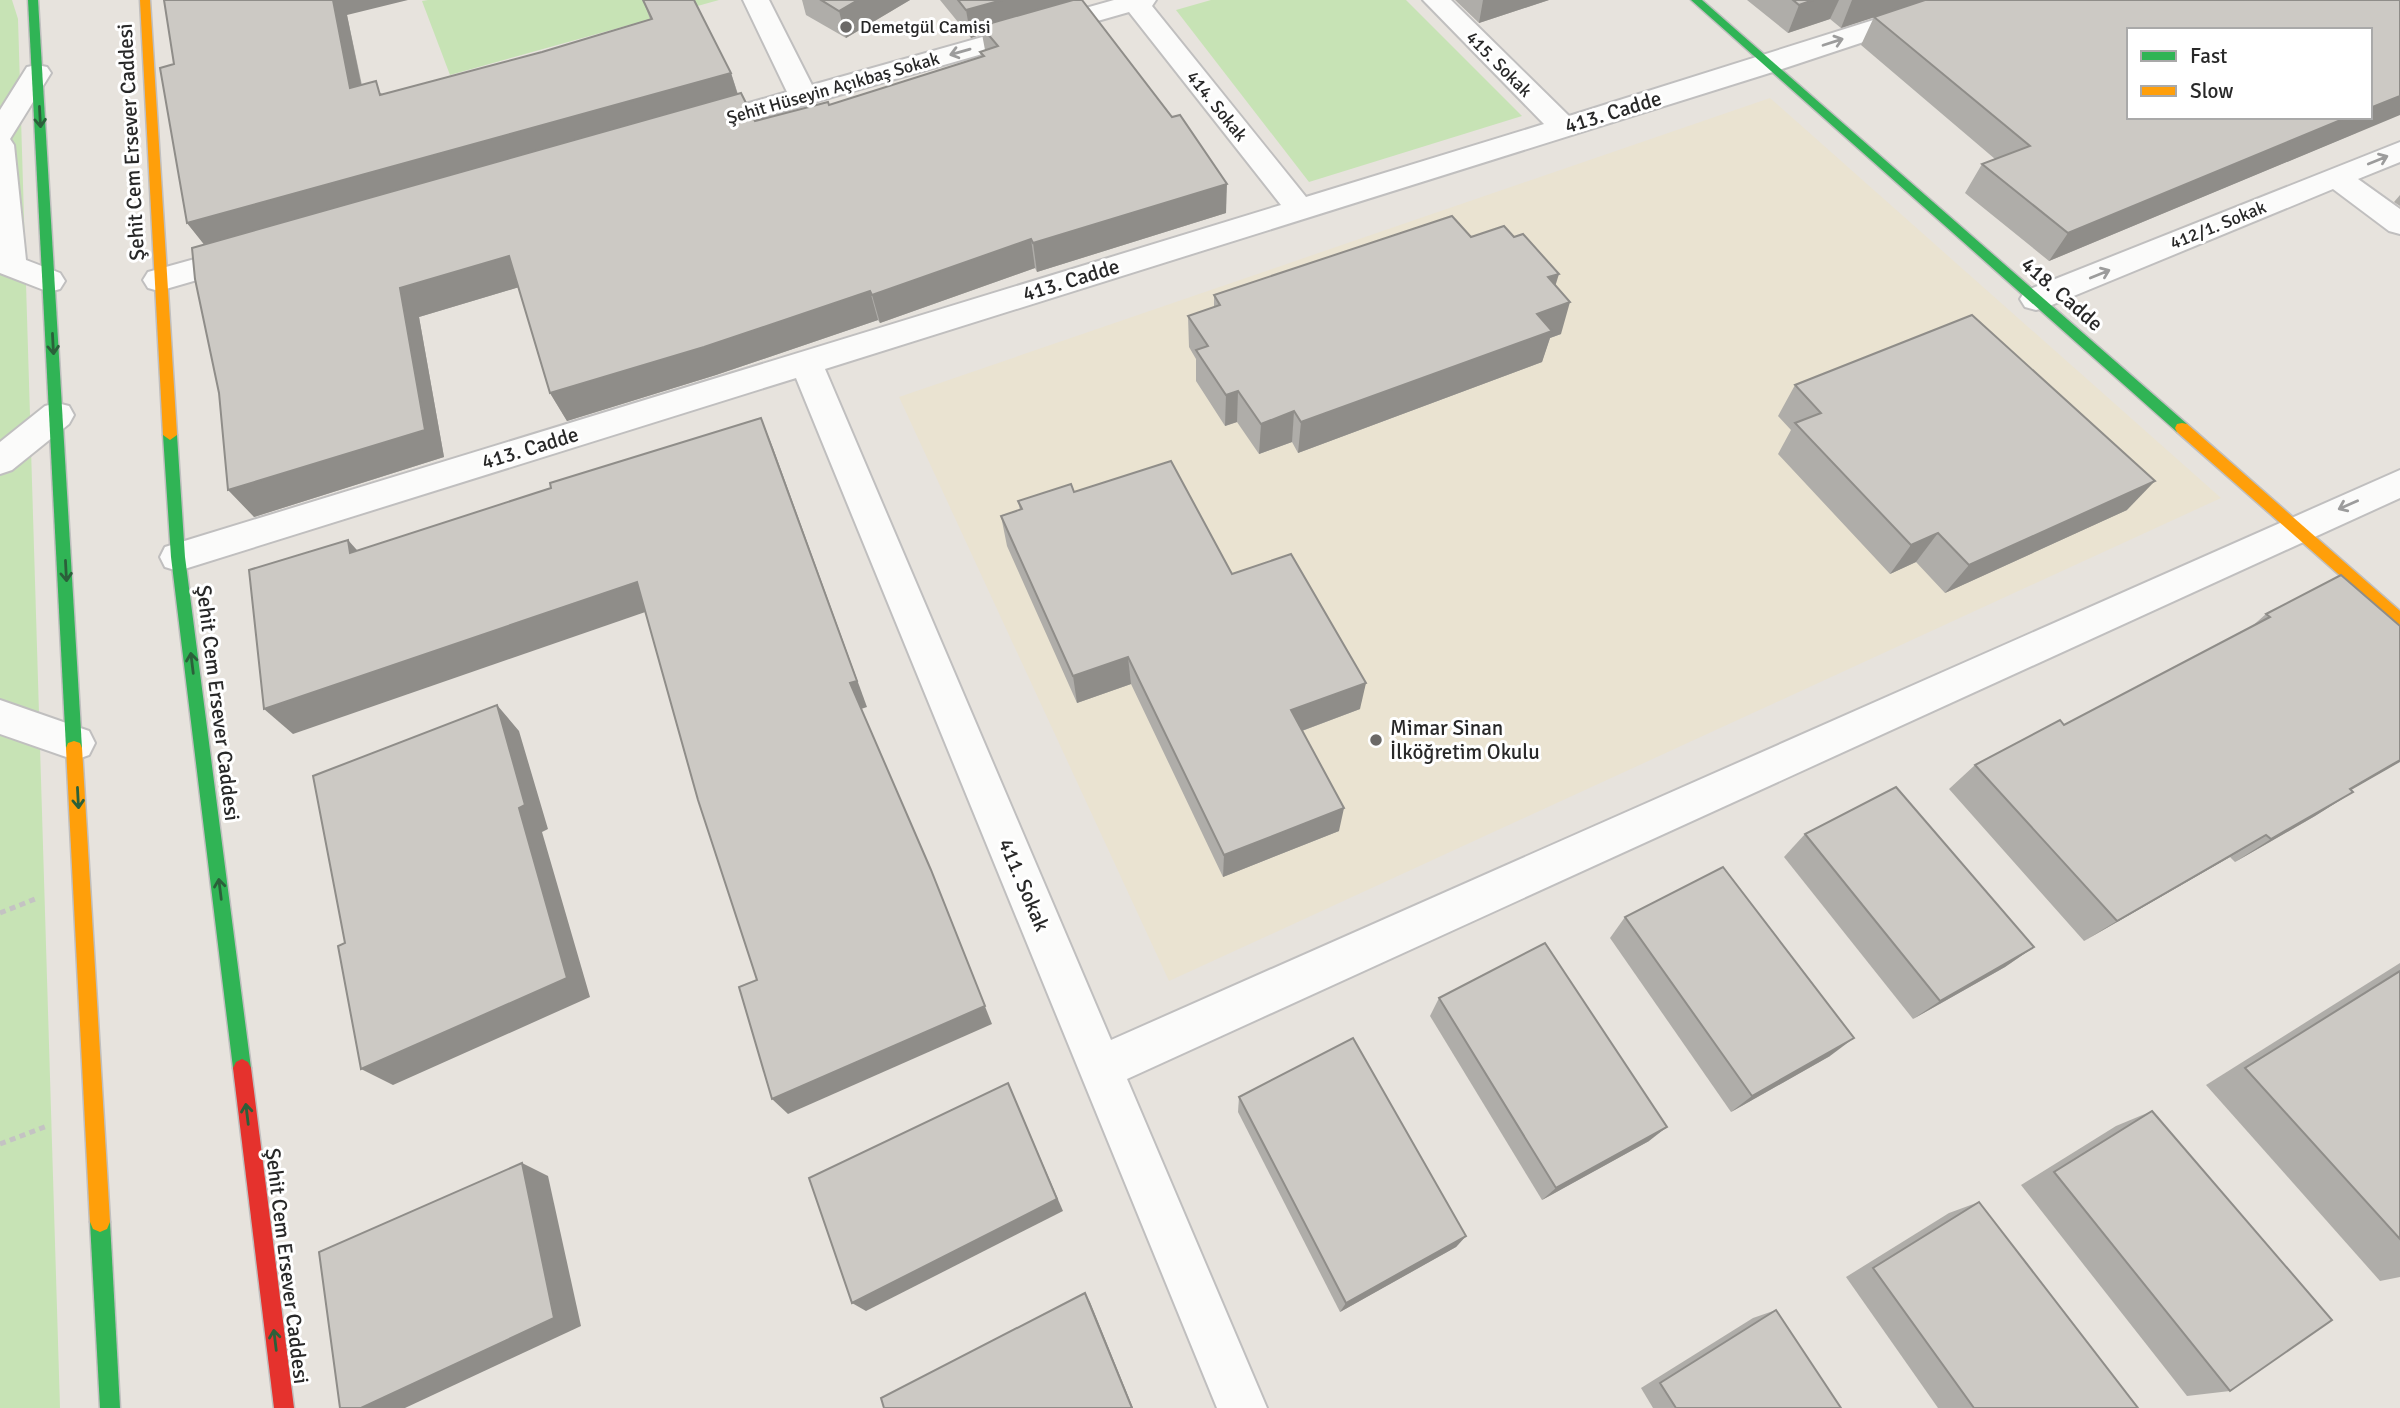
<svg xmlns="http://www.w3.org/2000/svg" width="2400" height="1408" viewBox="0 0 2400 1408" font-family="Signika,sans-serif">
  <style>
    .education { fill: #eae3d1 }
    .green { fill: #c7e3b5 }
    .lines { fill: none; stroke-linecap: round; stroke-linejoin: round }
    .street-casing { stroke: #c0bfbf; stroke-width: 4 }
    .fast-casing { stroke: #c0bfbf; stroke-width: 3 }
    .slow-casing { stroke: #c0bfbf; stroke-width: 3 }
    .jam-casing { stroke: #c0bfbf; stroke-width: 3 }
    .path { stroke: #c4c3c3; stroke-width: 5; stroke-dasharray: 6 4.5; stroke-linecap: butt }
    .street { fill: #fbfbfa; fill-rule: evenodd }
    .fast { fill: #30b455; fill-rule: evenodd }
    .slow { fill: #ff9f0a; fill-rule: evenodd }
    .jam { fill: #e5322d; fill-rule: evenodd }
    .wall { fill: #afada9 }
    .shaded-wall { fill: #8f8d89 }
    .building { fill: #ccc9c4; stroke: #8f8d89; stroke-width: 2 }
    .oneway { stroke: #9c9c9c }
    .oneway2 { stroke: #2b603a }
    .poi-dot { fill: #6b6967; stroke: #fff; stroke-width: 2.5 }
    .labels { text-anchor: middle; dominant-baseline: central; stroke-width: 6; stroke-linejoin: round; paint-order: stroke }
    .far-poi-label { font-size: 18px; fill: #282828; stroke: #fff; text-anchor: start }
    .far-street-label { font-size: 18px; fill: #282828; stroke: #fff }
    .street-label { font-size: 21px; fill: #282828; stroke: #fff }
    .poi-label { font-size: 21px; fill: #282828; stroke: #fff; text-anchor: start }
  </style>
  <rect width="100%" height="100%" fill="#e7e3dd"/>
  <polygon class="education" points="1770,98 2221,498 1169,981 899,397"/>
  <g class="green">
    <polygon points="0,0 12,0 18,19 60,1408 0,1408"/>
    <polygon points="428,0 719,0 450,75 422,1"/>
    <polygon points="1211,0 1406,0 1522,116 1309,182 1176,10"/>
  </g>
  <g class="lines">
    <g class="street-casing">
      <g id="street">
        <polygon points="743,0 769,0 812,85 1114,0 1156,0 1152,6 1306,197 1544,124 1423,0 1451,0 1569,116 1937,0 1976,0 1972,6 1779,70 825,369 1111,1040 2400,470 2400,498 1127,1079 1267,1408 1217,1408 796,378 178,571 165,567 160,557 165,547 178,543 1281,205 1129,12 710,132 700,135 690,132 686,126 690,120 787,92"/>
        <polygon points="37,65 47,67 51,73 10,139 14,145 26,260 60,273 65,281 60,289 49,292 0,273 0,110 27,67"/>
        <polygon points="2400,142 2400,162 2358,179 2400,209 2400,234 2389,231 2333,189 2047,307 2036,310 2025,307 2020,299 2025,291"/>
        <polygon points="245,245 256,249 260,256 256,263 159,291 148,288 143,280 148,272"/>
        <polygon points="57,403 69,406 74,415 69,424 12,470 0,474 0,442 45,406"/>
        <polygon points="0,700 89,731 95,743 89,755 75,760 0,734"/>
      </g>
    </g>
    <g class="fast-casing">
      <g id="fast">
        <polygon points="28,0 38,0 82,748 80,753 74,755 68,753 66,748"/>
        <polygon points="1691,0 1702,0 2187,424 2189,428 2187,432 2177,432"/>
        <polygon points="170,430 177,435 185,557 251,1068 248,1074 242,1077 236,1074 233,1068 171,557 163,435"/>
        <polygon points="100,1212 107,1215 110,1222 120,1408 100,1408 90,1222 93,1215"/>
      </g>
    </g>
    <g class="slow-casing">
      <g id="slow">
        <polygon points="140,0 150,0 177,435 170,440 163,435"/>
        <polygon points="2182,423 2187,424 2400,611 2400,626 2395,624 2177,432 2175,428 2177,424"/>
        <polygon points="74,741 80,743 82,748 110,1222 107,1229 100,1232 93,1229 90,1222 66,748 68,743"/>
      </g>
    </g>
    <g class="jam-casing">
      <polygon id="jam" points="242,1059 248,1062 251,1068 294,1408 274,1408 233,1068 236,1062"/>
    </g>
    <g class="path">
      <polyline points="0,913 35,899"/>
      <polyline points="0,1144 47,1126"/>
    </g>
    <use href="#street" class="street"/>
    <use href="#fast" class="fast"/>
    <use href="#slow" class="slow"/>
    <use href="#jam" class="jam"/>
  </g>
  <g class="wall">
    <polygon points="643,0 731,73 738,94 755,121 829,105 981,57 980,52 985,50 982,34 971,38 940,0 1082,0 1226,213 1037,272 1035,268 880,323 878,320 716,375 567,421 550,393 519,287 419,317 444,457 254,517 205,245 187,223 347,15 362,85 383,94 542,52 650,19"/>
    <polygon points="802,0 910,0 846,38 806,15"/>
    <polygon points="1455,0 1549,0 1479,23"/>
    <polygon points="1747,0 2400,0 2356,133 2049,261 1965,193 1982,164 1995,159 1861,45 1874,17 1841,28 1830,19 1788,33"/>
    <polygon points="2400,195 2400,206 2394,202"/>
    <polygon points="1471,237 1555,285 1561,334 1550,338 1542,362 1298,453 1292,442 1259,454 1237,422 1225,426 1196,381 1196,359 1189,347 1188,316 1214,307 1214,295"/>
    <polygon points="1795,385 2127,510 1945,593 1916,562 1890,574 1778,454 1791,430 1778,416"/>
    <polygon points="1074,492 1232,574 1360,709 1302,731 1339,831 1223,877 1131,684 1077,703 1007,546 1001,516 1020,510 1018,501"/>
    <polygon points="2341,575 2351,790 2353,792 2315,816 2235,862 2230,857 2084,941 1949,789 1975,765 2064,725 2250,628 2266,614"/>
    <polygon points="1805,834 2034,947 2005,967 1913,1019 1784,857"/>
    <polygon points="1625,917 1830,1056 1731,1112 1610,938"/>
    <polygon points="2400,963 2400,1277 2380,1281 2206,1085"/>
    <polygon points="1439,998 1649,1141 1542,1200 1430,1016"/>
    <polygon points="1239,1097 1466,1236 1456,1247 1340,1312 1238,1112"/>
    <polygon points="2152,1111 2230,1391 2187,1396 2021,1185 2116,1126"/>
    <polygon points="1979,1202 2138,1408 1938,1408 1846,1277 1949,1213"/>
    <polygon points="1776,1310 1841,1408 1653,1408 1641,1388 1753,1318"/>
  </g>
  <g class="shaded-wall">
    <polygon points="333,0 408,0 347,15 368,118 350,88"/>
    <polygon points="858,0 910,0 846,38 839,11"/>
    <polygon points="1002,0 1081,0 981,26 982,34 971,38 966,10"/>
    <polygon points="1483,0 1549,0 1479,23"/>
    <polygon points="1813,0 1839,0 1830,19 1788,33 1799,5"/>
    <polygon points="1852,0 1928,0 1841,28"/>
    <polygon points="731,73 740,102 210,252 187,223"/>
    <polygon points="2400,96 2400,115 2049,261 2068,233 2348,117 2370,117 2370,108"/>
    <polygon points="1227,184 1226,213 1037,272 1033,243"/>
    <polygon points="1031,239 1035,268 880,323 872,295"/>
    <polygon points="509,256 526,285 419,317 444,457 254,517 228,490 400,288"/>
    <polygon points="1559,274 1549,306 1548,277"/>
    <polygon points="870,291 878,320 716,375 567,421 550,393"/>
    <polygon points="1570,302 1561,334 1550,338 1542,362 1298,453 1301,422 1537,314"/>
    <polygon points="1238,391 1237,422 1225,426 1226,395"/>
    <polygon points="1294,411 1292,442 1259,454 1261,424"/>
    <polygon points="761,418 773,448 867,707 861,709 850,683"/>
    <polygon points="2155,481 2127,510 1945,593 1969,565"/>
    <polygon points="1938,533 1916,562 1890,574 1911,545"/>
    <polygon points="348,540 373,568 350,553"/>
    <polygon points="637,582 654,609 293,734 264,709"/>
    <polygon points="1128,657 1131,684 1077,703 1073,676"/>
    <polygon points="1366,683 1360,709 1288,736 1291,710"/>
    <polygon points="497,705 519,731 548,829 542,832 590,997 393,1085 361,1069 519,808"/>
    <polygon points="2400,760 2400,762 2311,813 2350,789"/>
    <polygon points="2353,792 2315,816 2235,862 2271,839"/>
    <polygon points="1344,808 1339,831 1223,877 1224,855"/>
    <polygon points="2266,835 2230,857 2084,941 2117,921"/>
    <polygon points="931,870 992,1024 788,1114 772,1099"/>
    <polygon points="2034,947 2005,967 1913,1019 1940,1001"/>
    <polygon points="1854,1038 1830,1056 1731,1112 1752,1096"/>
    <polygon points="1008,1083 1063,1211 866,1311 852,1303"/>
    <polygon points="1667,1127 1649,1141 1542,1200 1556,1188"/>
    <polygon points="522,1163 548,1176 581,1326 405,1408 361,1408"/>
    <polygon points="1466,1236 1456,1247 1340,1312 1346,1303"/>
    <polygon points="1085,1293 1090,1302 1133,1408 1132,1408"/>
  </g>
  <g class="building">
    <polygon points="164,0 333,0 350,88 376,81 380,95 542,52 652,19 643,0 694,0 731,73 187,223 160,68 174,64"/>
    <polygon points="821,0 858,0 839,11"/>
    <polygon points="958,0 1002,0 966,10"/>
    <polygon points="1073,0 1082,0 1172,117 1180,115 1227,184 1033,243 1031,239 872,295 870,291 704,347 550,393 509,256 400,288 425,430 228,490 219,393 195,279 192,248 741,93 755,121 828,102 829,105 984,56 980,52 998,46 981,26"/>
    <polygon points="1793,0 1813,0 1799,5"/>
    <polygon points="1925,0 2400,0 2400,96 2370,108 2370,30 2129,30 2129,117 2348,117 2068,233 1982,164 2030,146 1874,17"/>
    <polygon points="1452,216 1471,237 1504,226 1514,237 1523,234 1559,274 1548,277 1570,302 1537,314 1552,331 1301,422 1294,411 1261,424 1238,391 1226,395 1196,350 1208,346 1188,316 1220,305 1214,295"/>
    <polygon points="1972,315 2155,481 1969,565 1938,533 1911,545 1795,423 1821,413 1795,385"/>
    <polygon points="761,418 857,681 850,683 931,870 985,1006 772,1099 739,987 757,980 698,800 637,582 264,709 249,570 348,540 350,553 551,488 550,483"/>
    <polygon points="1171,461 1232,574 1291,554 1366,683 1291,710 1344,808 1224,855 1128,657 1073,676 1001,516 1022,509 1018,501 1071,484 1074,492"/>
    <polygon points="2341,575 2400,626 2400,760 2350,789 2353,792 2271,839 2266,835 2117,921 1975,765 2060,720 2064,725 2270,617 2266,614"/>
    <polygon points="497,705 525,805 519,808 567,978 361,1069 338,946 345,943 313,776"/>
    <polygon points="1896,787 2034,947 1940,1001 1805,834"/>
    <polygon points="1723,867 1854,1038 1752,1096 1625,917"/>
    <polygon points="1545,943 1667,1127 1556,1188 1439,998"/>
    <polygon points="2400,971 2400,1239 2245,1068"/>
    <polygon points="1353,1038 1466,1236 1346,1303 1239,1097"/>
    <polygon points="1008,1083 1057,1199 852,1303 809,1178"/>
    <polygon points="2152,1111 2332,1320 2230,1391 2054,1172"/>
    <polygon points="522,1163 554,1318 361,1408 340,1408 319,1252"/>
    <polygon points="1979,1202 2138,1408 1974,1408 1873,1268"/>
    <polygon points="1085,1293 1132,1408 884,1408 881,1398"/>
    <polygon points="1776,1310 1841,1408 1676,1408 1660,1383"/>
  </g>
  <defs><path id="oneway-shaft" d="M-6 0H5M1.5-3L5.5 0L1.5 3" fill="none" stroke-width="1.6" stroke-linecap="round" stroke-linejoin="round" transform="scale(1.75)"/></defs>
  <g class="oneway">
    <use href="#oneway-shaft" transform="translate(1833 42) rotate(-18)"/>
    <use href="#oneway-shaft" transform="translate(960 52) rotate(164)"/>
    <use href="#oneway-shaft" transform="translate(2378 160) rotate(-22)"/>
    <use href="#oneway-shaft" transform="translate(2100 274) rotate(-22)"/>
    <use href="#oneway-shaft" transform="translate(2348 505) rotate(156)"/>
  </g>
  <g class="oneway2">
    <use href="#oneway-shaft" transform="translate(40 117) rotate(87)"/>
    <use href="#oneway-shaft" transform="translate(53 344) rotate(87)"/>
    <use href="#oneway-shaft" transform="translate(66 571) rotate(87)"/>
    <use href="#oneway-shaft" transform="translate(192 663) rotate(-97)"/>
    <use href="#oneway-shaft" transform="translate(78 798) rotate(87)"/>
    <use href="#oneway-shaft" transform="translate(220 889) rotate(-97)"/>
    <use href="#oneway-shaft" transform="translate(247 1114) rotate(-97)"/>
    <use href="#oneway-shaft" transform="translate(275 1340) rotate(-97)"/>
  </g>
  <g class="poi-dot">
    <circle cx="846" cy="27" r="7"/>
    <circle cx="1376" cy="740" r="7"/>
  </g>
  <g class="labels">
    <g class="far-poi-label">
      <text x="860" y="27">Demetgül Camisi</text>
    </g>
    <g class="far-street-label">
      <text transform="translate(1499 64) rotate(45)">415. Sokak</text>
      <text transform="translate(833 88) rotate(-16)">Şehit Hüseyin Açıkbaş Sokak</text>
      <text transform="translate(1217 106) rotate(51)">414. Sokak</text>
      <text transform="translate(2218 225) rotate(-22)">412/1. Sokak</text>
    </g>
    <g class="street-label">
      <text transform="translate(1613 112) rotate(-17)">413. Cadde</text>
      <text transform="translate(131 142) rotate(-93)">Şehit Cem Ersever Caddesi</text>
      <text transform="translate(1071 280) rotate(-17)">413. Cadde</text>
      <text transform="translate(2062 294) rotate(41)">418. Cadde</text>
      <text transform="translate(530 448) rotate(-17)">413. Cadde</text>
      <text transform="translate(218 703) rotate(83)">Şehit Cem Ersever Caddesi</text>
      <text transform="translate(1024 885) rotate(67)">411. Sokak</text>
      <text transform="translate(287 1266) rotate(83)">Şehit Cem Ersever Caddesi</text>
    </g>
    <g class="poi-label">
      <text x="1390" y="728">Mimar Sinan<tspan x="1390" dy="24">İlköğretim Okulu</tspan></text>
    </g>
  </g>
  <rect x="2127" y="28" width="245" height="91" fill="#ffffff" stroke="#a9a9a9" stroke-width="2"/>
  <rect x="2141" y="51" width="35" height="10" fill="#30b455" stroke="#a9a9a9" stroke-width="2"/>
  <text x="2190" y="63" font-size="21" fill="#282828">Fast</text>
  <rect x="2141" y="86" width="35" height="10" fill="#ff9f0a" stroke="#a9a9a9" stroke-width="2"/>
  <text x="2190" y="98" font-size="21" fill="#282828">Slow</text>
</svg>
